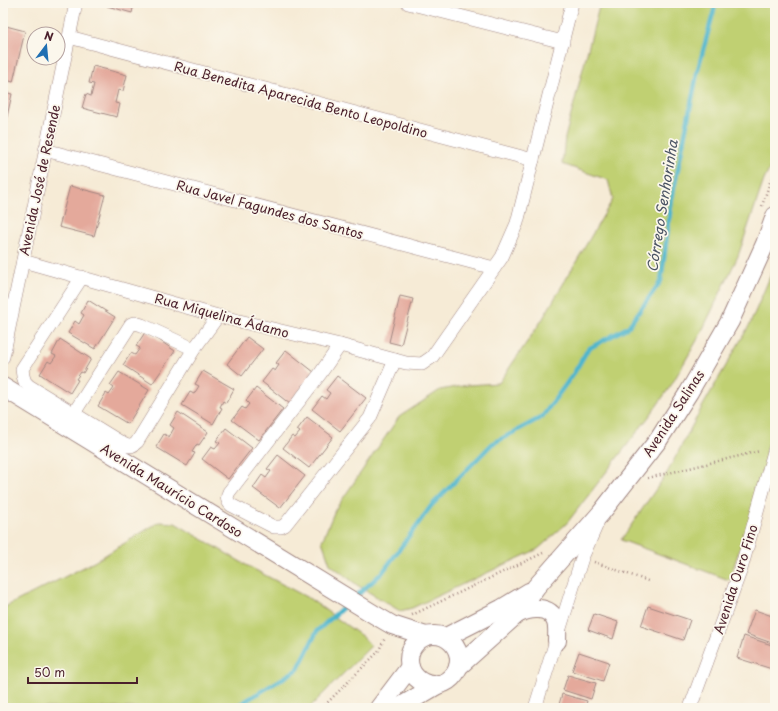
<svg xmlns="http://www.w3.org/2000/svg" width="778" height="711" viewBox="0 0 778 711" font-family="'Playpen Sans',sans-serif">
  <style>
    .green { fill: #c0d072; stroke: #85784e }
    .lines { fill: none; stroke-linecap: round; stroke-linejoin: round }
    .stream { stroke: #4eb5cd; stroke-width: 4.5 }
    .building { fill: #e4a99b }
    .street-casing { stroke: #a08580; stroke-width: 14 }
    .secondary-casing { stroke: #a08580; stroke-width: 20 }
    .path { stroke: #a08580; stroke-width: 2.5; stroke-dasharray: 1 3; stroke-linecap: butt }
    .street { stroke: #fff; stroke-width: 13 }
    .secondary { stroke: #fff; stroke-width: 18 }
    .labels { text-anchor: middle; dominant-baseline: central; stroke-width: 3.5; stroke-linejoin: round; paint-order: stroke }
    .street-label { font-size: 13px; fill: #4a1f2b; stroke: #fbf7ec }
    .water-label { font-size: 14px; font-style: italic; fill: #4b5464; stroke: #fbf7ec }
  </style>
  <rect width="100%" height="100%" fill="#fbf7ec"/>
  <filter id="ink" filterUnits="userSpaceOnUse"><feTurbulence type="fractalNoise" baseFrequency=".025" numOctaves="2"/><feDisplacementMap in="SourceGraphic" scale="8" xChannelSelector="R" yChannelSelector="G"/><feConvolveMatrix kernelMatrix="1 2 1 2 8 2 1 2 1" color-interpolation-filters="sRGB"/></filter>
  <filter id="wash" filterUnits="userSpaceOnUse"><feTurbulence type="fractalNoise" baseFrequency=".012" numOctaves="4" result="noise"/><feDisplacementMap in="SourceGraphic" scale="16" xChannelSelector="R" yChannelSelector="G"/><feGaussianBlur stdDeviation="0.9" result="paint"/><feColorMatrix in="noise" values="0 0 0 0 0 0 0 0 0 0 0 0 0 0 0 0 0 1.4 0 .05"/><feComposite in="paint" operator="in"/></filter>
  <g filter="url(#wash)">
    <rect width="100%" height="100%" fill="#f6ebd6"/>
    <g class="green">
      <polygon points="600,3 775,3 775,158 764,180 738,256 700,335 672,384 651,414 567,523 538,549 412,608 400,611 357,585 330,564 322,541 335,510 399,417 440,390 468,385 499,383 542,320 613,199 608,180 562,164 565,138"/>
      <polygon points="775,265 775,448 729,580 621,540 667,473 701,409 750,324"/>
      <polygon points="159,522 175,523 246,565 310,599 363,637 371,646 309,708 3,708 3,608 94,562"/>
    </g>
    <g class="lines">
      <g class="stream">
        <polyline points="355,597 382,573 431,506 492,444 542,417 574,373 588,349 628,327 661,281 672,199 698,69 716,3"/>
        <polyline points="234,708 298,669 317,631 348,603"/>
      </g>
    </g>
    <g id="blocks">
      <g class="building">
        <polygon points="108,3 134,3 132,13 107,6"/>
        <polygon points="6,26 25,31 13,82 3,79 5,72 3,72 3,36"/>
        <polygon points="93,66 127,75 123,91 118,90 115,103 120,104 117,117 82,108 86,94 91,96 94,84 89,83"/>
        <polygon points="3,92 12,94 4,130 3,130"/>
        <polygon points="70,186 105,195 94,236 59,227"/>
        <polygon points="400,296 413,299 401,345 389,342"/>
        <polygon points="88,300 115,317 95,349 68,333 75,321 79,324 84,315 81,313"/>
        <polygon points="146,331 175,351 152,384 123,365 131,353 135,355 140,348 136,346"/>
        <polygon points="247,337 263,349 242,376 227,364"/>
        <polygon points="60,339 91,359 83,373 81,372 76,379 78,380 70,393 40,374 48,361 51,363 56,356 52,354"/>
        <polygon points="286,350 314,372 290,404 262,382 272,369 275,371 279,365 276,363"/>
        <polygon points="203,371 234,389 226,403 223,401 220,407 222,408 213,424 182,405 190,392 194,394 199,386 195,384"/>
        <polygon points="119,372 149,390 128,424 98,406 106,393 109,395 114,388 110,385"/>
        <polygon points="337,376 366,398 340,431 312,409 322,396 326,399 330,393 326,390"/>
        <polygon points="256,388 283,409 259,440 232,420 242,407 245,409 249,404 246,401"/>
        <polygon points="178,412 208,432 199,445 197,444 192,452 195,453 187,466 156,447 164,434 169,437 174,428 170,425"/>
        <polygon points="307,417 333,437 309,468 283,448 292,436 295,438 300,432 297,430"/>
        <polygon points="226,428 252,448 228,479 202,459 211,447 215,449 220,443 216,441"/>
        <polygon points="278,455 305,476 280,508 253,488 262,475 266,478 271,471 267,469"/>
        <polygon points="648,606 690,620 683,640 641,626"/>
        <polygon points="755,610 775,617 775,644 746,634"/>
        <polygon points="594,614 618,622 613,639 588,630"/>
        <polygon points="744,636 775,646 775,659 772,669 737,658"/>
        <polygon points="579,652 609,662 603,681 572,671"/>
        <polygon points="568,675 596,683 591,699 563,690"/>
        <polygon points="562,694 587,701 585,708 558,708"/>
      </g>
    </g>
  </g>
  <g filter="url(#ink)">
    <use href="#blocks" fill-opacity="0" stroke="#a08580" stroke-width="1"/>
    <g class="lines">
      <g class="street-casing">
        <g id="street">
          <polyline points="408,3 563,42"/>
          <polyline points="69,37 533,160"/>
          <polyline points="45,150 494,268"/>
          <polyline points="23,261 218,316 340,345 406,363 422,364 432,357 502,257 517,223 572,3"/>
          <path d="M340 345 320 374 229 492C226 498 227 501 231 505L274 527H281L285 525 370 418 395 360"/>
          <polyline points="194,349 218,316"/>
          <polyline points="3,357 76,3"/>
          <path d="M74 413 131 324 135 323 142 325 194 349 137 442C133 446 131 447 125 445L29 386 25 382 23 376 22 369 82 277"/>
          <polyline points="535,708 582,558 597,524"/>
          <polyline points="690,708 741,569 775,448"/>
        </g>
      </g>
      <g class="secondary-casing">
        <g id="secondary">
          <polyline points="3,387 375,615 392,625 426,636"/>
          <path d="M517 614C529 608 550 604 556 622 558 628 557 635 557 641"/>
          <circle cx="434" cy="660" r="25"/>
          <polyline points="446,637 501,609 529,592"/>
          <polyline points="458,667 517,614 536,587 601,513 659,439 689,392 730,321 765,244 775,216"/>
          <polyline points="379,708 410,667"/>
          <polyline points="398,708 439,684"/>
        </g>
      </g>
      <g class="path">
        <polyline points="762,206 770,182 775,172"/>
        <polyline points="648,478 760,451"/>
        <polyline points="594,562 648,581"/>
        <polyline points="412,615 543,553"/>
        <polyline points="322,708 378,652 385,638"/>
      </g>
      <use href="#street" class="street"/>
      <use href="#secondary" class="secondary"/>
    </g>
  </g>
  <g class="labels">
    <g class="street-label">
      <text transform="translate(301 99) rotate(15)">Rua Benedita Aparecida Bento Leopoldino</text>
      <text transform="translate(39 180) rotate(-78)">Avenida José de Resende</text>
      <text transform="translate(270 209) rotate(15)">Rua Javel Fagundes dos Santos</text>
      <text transform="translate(222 315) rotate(15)">Rua Miquelina Ádamo</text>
      <text transform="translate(673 413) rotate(-57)">Avenida Salinas</text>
      <text transform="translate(172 490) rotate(32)">Avenida Maurício Cardoso</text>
      <text transform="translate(735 579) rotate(-72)">Avenida Ouro Fino</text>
    </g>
    <g class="water-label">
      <text transform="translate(662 206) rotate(-81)">Córrego Senhorinha</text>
    </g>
  </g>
  <rect width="778" height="711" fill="none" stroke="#fbf7ec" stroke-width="16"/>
  <g transform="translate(46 46) rotate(16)"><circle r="19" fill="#fbf7ec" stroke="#b4a19f"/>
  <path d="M0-3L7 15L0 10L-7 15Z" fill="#1f6fb2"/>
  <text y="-6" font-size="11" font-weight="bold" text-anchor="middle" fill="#4a1f2b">N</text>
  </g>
  <path d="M28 677v6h109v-6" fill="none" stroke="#4a1f2b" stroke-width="2"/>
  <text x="34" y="677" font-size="12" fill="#4a1f2b" stroke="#fbf7ec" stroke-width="3" paint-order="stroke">50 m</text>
</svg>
